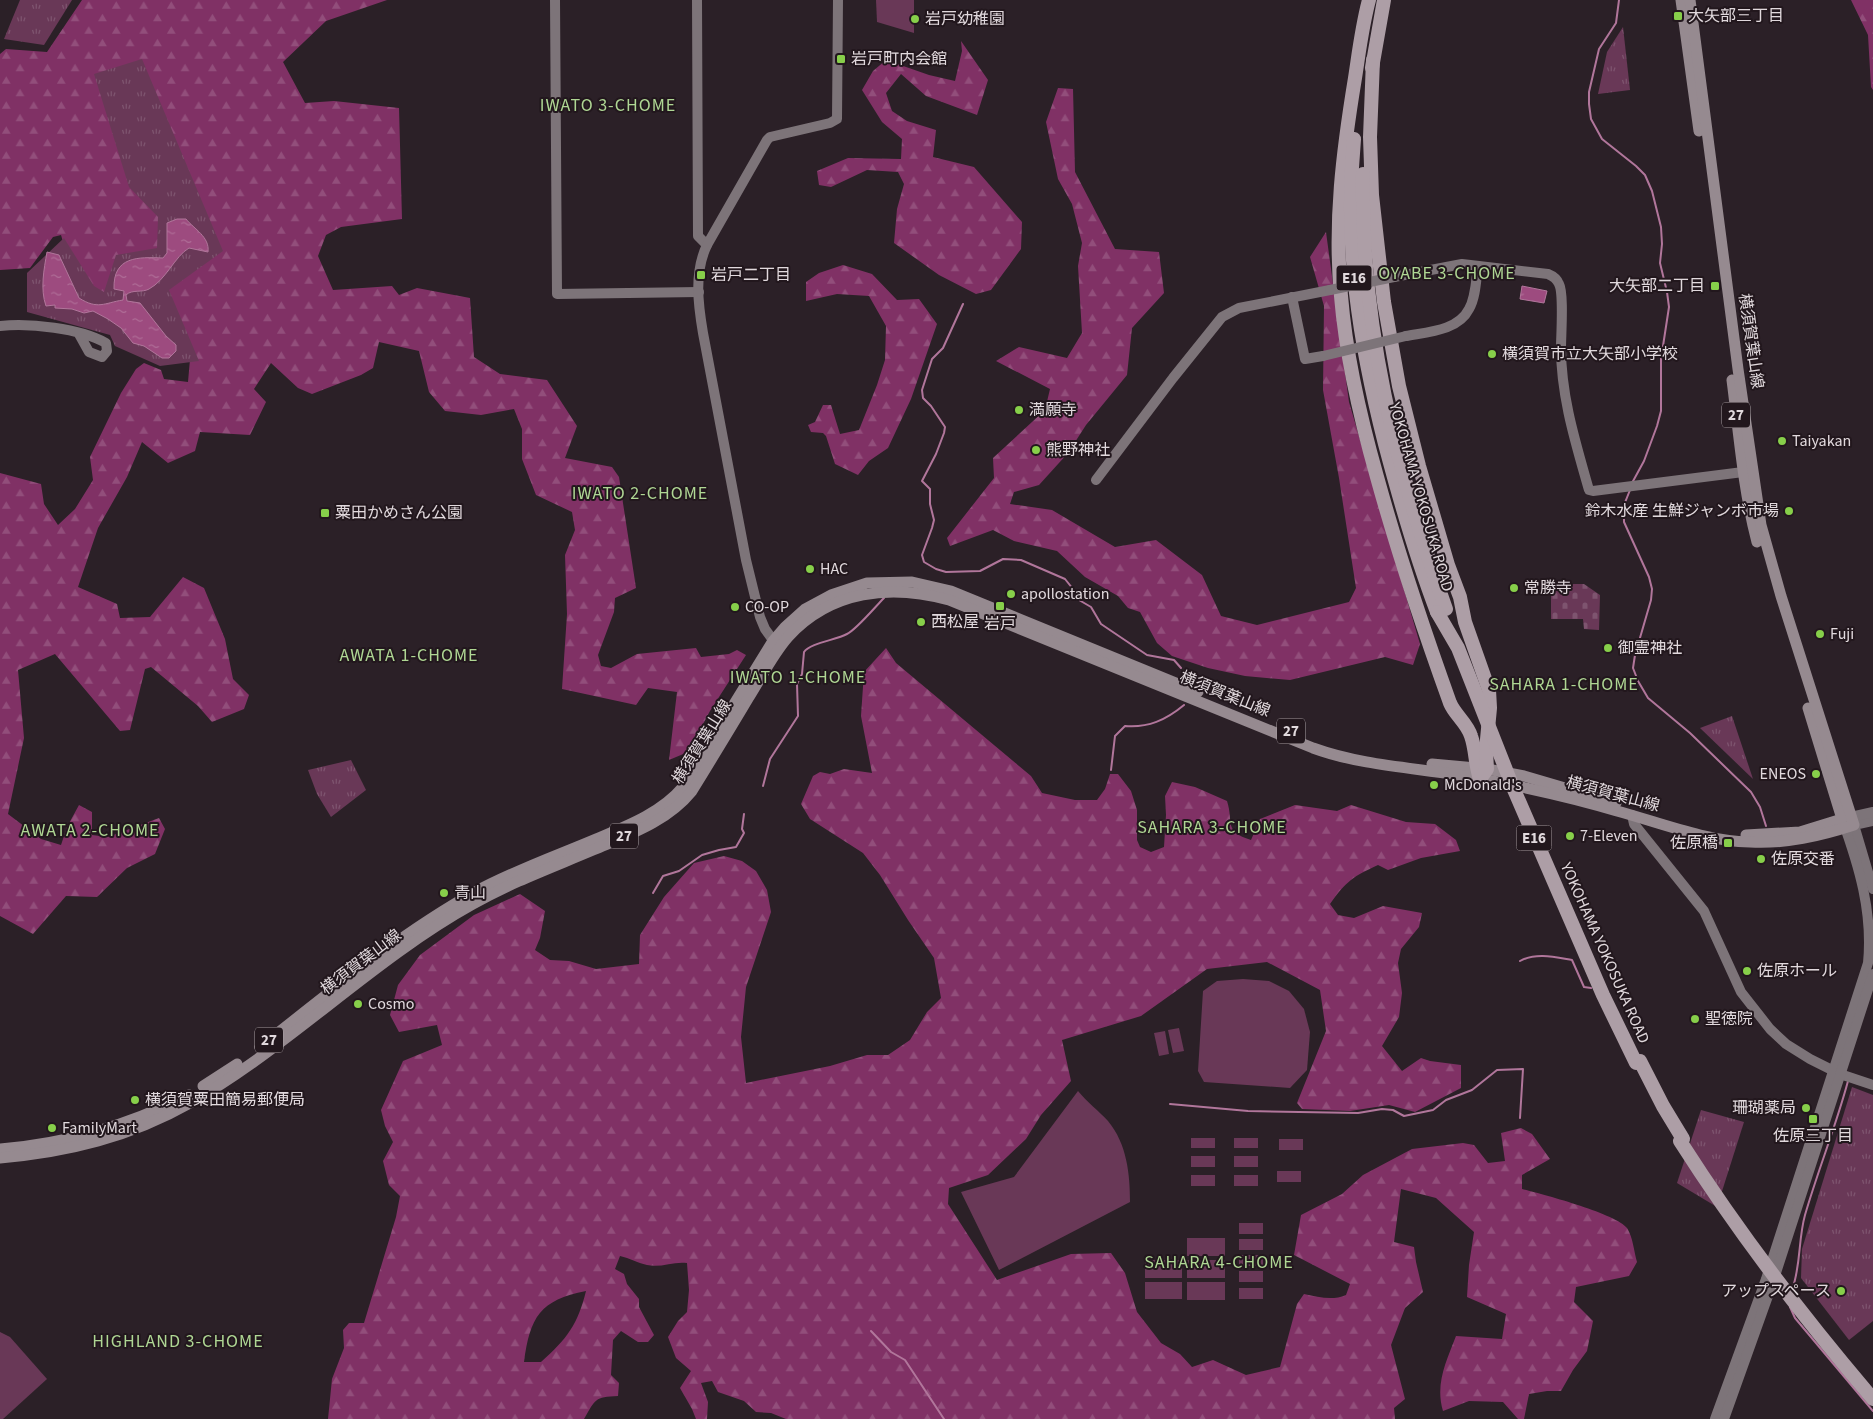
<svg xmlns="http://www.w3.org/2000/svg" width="1873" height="1419" viewBox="0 0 1873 1419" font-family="'Source Sans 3','Noto Sans JP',sans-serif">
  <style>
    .grass { fill: #693857 }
    .forest { fill: url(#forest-firs); fill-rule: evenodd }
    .cemetery { fill: url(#cemetery-stones) }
    .park { fill: url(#park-tufts) }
    .water { fill: url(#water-ripples); stroke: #b1769b }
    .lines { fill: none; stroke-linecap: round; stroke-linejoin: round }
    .stream { stroke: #b1769b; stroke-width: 2 }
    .secondary { stroke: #7d7479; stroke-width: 10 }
    .primary { stroke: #968a90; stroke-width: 11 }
    .highway { stroke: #ad9ea6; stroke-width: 14 }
    .secondary-bridge { stroke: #7d7479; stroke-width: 10 }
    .highway-bridge { stroke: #ad9ea6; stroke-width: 14 }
    .poi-dot { fill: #87cf4a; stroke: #22171d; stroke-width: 2 }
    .labels { text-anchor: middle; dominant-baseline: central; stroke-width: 4; stroke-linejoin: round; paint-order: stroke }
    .shield { fill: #22171d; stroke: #a89fa3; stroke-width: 1 }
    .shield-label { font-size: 15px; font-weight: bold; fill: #e1d9dd }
    .poi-label { font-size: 16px; fill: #e1d9dd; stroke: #22171d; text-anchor: start }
    .street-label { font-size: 16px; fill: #e1d9dd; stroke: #22171d }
    .neighbourhood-label { font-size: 18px; letter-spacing: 1px; fill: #afd794; stroke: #22171d }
  </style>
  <defs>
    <pattern id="forest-firs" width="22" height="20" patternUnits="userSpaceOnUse" patternTransform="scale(1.25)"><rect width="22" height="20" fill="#803165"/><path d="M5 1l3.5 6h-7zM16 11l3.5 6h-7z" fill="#924e7b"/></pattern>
    <pattern id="cemetery-stones" width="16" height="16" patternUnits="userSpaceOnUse" patternTransform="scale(1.25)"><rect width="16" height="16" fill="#693857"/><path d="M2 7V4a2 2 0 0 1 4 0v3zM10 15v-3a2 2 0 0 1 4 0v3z" fill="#7e546f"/></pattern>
    <pattern id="park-tufts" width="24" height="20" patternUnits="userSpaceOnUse" patternTransform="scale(1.25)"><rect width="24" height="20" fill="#693857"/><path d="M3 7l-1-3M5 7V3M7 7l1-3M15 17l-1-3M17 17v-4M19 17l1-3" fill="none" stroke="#7e546f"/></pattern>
    <pattern id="water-ripples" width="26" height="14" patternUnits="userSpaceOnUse" patternTransform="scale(1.25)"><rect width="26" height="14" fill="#9d4b7f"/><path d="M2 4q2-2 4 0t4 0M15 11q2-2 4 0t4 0" fill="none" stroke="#af6d97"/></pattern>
  </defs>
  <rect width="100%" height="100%" fill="#2b2027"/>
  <g class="grass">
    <polygon points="876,0 914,0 914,33 877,22"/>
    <polygon points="1243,979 1269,981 1289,991 1304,1009 1310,1032 1307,1070 1290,1088 1204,1082 1198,1071 1203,991 1217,981"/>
    <polygon points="1179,1028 1184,1051 1173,1053 1168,1030"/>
    <polygon points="1165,1031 1169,1054 1159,1056 1154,1033"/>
    <path d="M1078 1091C1087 1102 1099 1111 1108 1121 1127 1144 1130 1174 1130 1202L999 1270 961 1192 1014 1177Z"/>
    <rect x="1191" y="1138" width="24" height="10"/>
    <rect x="1234" y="1138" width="24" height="10"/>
    <rect x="1279" y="1139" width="24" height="11"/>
    <rect x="1191" y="1156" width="24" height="11"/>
    <rect x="1234" y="1156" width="24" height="11"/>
    <rect x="1277" y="1171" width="24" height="11"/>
    <rect x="1191" y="1175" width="24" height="11"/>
    <rect x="1234" y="1175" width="24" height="11"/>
    <rect x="1239" y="1223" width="24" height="11"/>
    <rect x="1187" y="1238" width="38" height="18"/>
    <rect x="1239" y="1239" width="24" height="11"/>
    <rect x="1239" y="1255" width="24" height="11"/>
    <rect x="1145" y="1260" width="37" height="18"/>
    <rect x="1187" y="1260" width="38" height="18"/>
    <rect x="1239" y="1271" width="24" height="11"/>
    <rect x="1145" y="1282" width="37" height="17"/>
    <rect x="1187" y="1282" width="38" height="18"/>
    <rect x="1239" y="1288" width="24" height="11"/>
    <polygon points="0,1332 10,1337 47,1379 3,1419 0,1419"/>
  </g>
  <g class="forest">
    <polygon points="82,0 387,0 326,21 283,62 305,103 334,101 399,108 402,219 341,227 326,235 318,256 333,290 392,286 399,295 417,288 470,298 474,357 500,374 547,380 577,426 565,458 612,467 619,477 636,588 615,598 614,612 598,655 601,666 611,668 637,654 696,648 701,657 729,654 737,650 746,655 710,711 688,752 669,760 677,692 648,688 636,705 562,689 567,614 565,555 575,530 572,512 536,495 522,459 522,429 514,409 481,415 445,411 429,392 419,351 379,342 373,368 361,375 312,394 298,388 271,363 254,389 266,402 250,435 200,432 195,451 168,463 142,442 127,477 98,528 78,587 117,604 120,618 150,617 183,577 204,588 225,639 233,679 249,695 244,709 212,722 198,706 151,667 145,669 130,730 120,731 55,654 18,670 24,738 8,814 41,839 61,845 67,827 79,805 92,812 92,835 108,837 159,818 165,829 155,854 127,868 97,897 66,896 33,934 0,916 0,473 41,484 44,504 58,525 75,509 93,480 90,457 121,393 136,369 144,363 161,370 164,379 188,382 191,348 97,298 68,258 61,235 53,237 30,268 0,270 0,54 6,49 47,52"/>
    <polygon points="1851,0 1873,0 1873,90 1871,87 1868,35"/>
    <polygon points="961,41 988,80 977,115 926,96 901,74 886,93 892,111 907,121 936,130 933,157 974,167 1022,222 1021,249 991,290 976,294 939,275 894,243 897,209 904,184 898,172 867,170 831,187 819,185 817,171 848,158 901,159 902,139 882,122 862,90 873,71 886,60 929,75 955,81 962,51"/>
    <polygon points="1058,88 1073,89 1075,172 1115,249 1159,252 1164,293 1132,328 1127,375 1086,425 1068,453 1039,485 1014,492 1010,504 1052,510 1115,547 1156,540 1202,575 1221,616 1257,625 1349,602 1356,588 1339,478 1323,390 1324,306 1310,257 1326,232 1349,402 1420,644 1413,665 1385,657 1290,680 1245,676 1208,668 1172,656 1157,643 1140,612 1128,608 1118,596 1085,577 1057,551 1014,541 993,530 950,546 947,538 994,478 993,458 1045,410 1050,389 996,361 1019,347 1067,358 1082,333 1078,266 1082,243 1072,204 1058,179 1046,122"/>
    <polygon points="843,265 872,274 897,300 919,299 937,324 911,399 888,448 869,461 858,475 835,464 826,436 823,433 811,432 808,425 815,422 823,405 831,405 840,434 859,430 877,385 885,360 886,326 869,296 837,294 806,301 806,282 819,273"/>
    <path d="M886 648 896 663 1031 776 1042 793 1075 800H1097L1105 789 1110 774H1118L1131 791 1137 810V840L1140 847 1151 852 1164 847 1166 815 1165 796 1172 782 1195 787 1227 801C1234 823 1223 831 1251 840L1260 819 1295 805 1337 811 1351 805 1406 822 1435 824 1456 840 1460 851 1421 858 1388 870 1378 865C1354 876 1346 881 1330 904L1338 915 1354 918 1383 906 1422 913 1419 927 1401 949 1398 963 1402 993 1399 1017 1382 1046 1402 1071 1421 1058 1430 1061 1461 1065V1088L1415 1112 1389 1105 1350 1111 1302 1109 1297 1103 1326 1031 1320 990 1267 962 1207 969 1141 1016 1062 1040 1071 1081 1041 1115 1026 1139 988 1175 949 1188 948 1204 997 1280 1071 1254 1111 1253 1125 1273 1137 1312 1161 1343 1180 1354 1192 1367 1213 1360 1246 1375 1280 1367 1297 1304 1304 1294C1319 1297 1332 1301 1346 1295L1350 1284 1294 1255 1301 1215 1342 1194 1363 1175 1412 1149 1463 1143 1474 1145 1488 1163 1505 1161 1501 1133 1521 1128 1532 1134 1550 1159 1522 1175V1189C1542 1194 1617 1214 1627 1228 1633 1237 1634 1252 1637 1262L1629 1276 1576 1287 1574 1302 1593 1321 1587 1351 1573 1370 1561 1391H1547L1529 1394 1524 1419H1518L1503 1402 1469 1401 1443 1411C1435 1384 1446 1362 1456 1336L1502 1339 1506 1314 1467 1297 1469 1265 1474 1232 1436 1198 1401 1189 1394 1242 1414 1247 1416 1262 1423 1292 1405 1308 1391 1345 1405 1399 1394 1408 1395 1419H786L771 1413 756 1412 744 1401 718 1392 712 1381 701 1383 708 1402 707 1419H696L692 1409 680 1388 691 1371 676 1358 668 1337 678 1321 687 1312 689 1290 687 1263C674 1261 661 1268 647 1265 637 1263 630 1258 620 1256L615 1269 624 1274 627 1284 639 1299V1307L654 1335 648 1342H638L621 1331 613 1340 611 1375 619 1383 618 1396C594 1397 596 1399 584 1419H328L332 1379 344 1348 343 1330 349 1323H364L396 1217 400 1196 389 1185 383 1161 393 1142 385 1126 381 1110 403 1061 442 1045 437 1025 399 1032 390 1015 398 985 420 955 474 915 520 894 545 911 540 938 535 950 550 960 569 961 596 969 639 964 640 935 664 897 694 863 724 856 742 861 756 871 767 890 771 912 746 987 741 1037 746 1083 830 1066 867 1055H888L910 1040 927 1012 941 998 934 958 908 920 880 875 863 853 810 819 801 804 813 776 820 772 830 774 844 769 872 773 861 716 864 672ZM586 1291C578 1324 567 1339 541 1362H524C530 1317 540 1300 586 1291Z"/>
  </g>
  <polygon class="cemetery" points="1551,584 1584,584 1600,595 1599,630 1584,629 1583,619 1551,619"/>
  <g class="park">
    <polygon points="20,0 72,0 44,45 4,39"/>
    <polygon points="1623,27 1630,90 1598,94 1607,52"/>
    <polygon points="142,59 223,251 169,290 199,361 160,366 115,346 110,335 27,312 27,273 64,238 94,286 104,292 116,255 157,248 158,217 129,187 94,74"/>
    <polygon points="1732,716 1753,779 1700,728"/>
    <polygon points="351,760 366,790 331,817 317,794 308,770"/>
    <polygon points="1852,1087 1873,1095 1873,1321 1849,1340 1801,1278 1802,1249"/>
    <polygon points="1701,1110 1744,1122 1717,1207 1677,1183"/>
  </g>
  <g class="water">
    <path d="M177 219H186C194 229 210 237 208 252L189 248C175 256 166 280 149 289 142 293 132 289 126 295L127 301 140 303 166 336 176 345V351L169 358H162L144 346 133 343 121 328 108 319 93 311 84 313 72 309 55 308V305L46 306C40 289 44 269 47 252L59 255 79 298C98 310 104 303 123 300L124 291 114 289C113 256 138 257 163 258L167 253V223Z"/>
    <polygon points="1522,286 1547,291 1544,303 1520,299"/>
  </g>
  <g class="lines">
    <g class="stream">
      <polyline points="1619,0 1616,23 1599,49 1589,92 1589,104 1591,119 1602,139 1636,166 1645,175 1652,191 1661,227 1662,244 1660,263 1667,292 1669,307 1661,359 1661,411 1657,426 1644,461 1632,483"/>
      <polyline points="963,304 943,348 932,359 922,390 923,398 931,406 945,427 944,433 936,454 922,481 930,489 930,504 934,520 932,528 922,555 924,562 936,569 946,572 980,571 1003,559 1021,560 1065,579 1073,589 1079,600 1091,607 1101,624 1147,655 1174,660 1181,668"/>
      <polyline points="1630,490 1624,505 1624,522 1649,577 1652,589 1651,600 1635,655 1633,668 1638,681 1648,698 1690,733 1751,792 1760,807 1766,826"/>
      <path d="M1111 770 1115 736 1125 726C1148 728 1166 720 1184 705"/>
      <path d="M763 786 770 759 798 716 797 684 802 674 804 652C810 643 836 640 847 634 856 630 876 606 884 598"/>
      <polyline points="653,893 663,876 679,871 702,855 719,850 736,847 744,833 742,829 744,814"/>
      <path d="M1520 961C1536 952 1555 957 1572 960L1584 987 1591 988"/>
      <polyline points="1170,1104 1248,1111 1358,1113 1382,1109 1393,1110 1404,1116 1433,1110 1446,1100 1472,1090 1497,1070 1523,1069 1520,1118"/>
      <path d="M1792 1290C1801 1266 1798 1240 1805 1215 1818 1170 1836 1126 1848 1081"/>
      <polyline points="1790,1307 1795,1318 1873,1411"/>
      <polyline points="871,1331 891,1352 905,1360 944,1419"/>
    </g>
    <g class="secondary">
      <polyline points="555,0 557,294 699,292"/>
      <polyline points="697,0 698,236 707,245"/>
      <path d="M1394 277 1462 264 1548 274C1553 276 1557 279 1559 284 1564 293 1561 335 1561 348 1561 397 1576 444 1589 490L1593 491 1751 471"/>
      <polyline points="1292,297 1305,359 1323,356"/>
      <path d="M0 326C30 323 79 328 106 343L107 351 102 357 89 352 79 334"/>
      <path d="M1406 336C1427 332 1458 331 1469 309 1476 297 1476 279 1478 266"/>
      <polyline points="1096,480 1173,378 1222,317 1239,308 1330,290"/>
      <path d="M778 647 765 629 760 617 746 560 703 333C698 304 694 272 707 245L767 140 770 137 830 123 837 119 838 0"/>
      <polyline points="1632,815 1634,824 1704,911 1741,992 1770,1029 1786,1044 1810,1059 1840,1074 1873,1085"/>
      <polyline points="1873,821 1854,825 1873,889"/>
      <path d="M1715 1419 1766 1279 1868 963C1873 912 1859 866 1842 819L1873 812"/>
      <polyline points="1724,1419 1773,1282 1873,974"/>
    </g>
    <g class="primary">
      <polyline points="1681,0 1699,131"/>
      <path d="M1732 380C1739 434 1743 489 1757 542"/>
      <polyline points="1432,764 1487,769 1524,776 1616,803"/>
      <polyline points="1746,835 1800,832 1842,819 1808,708"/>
      <path d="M260 1047C329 993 398 935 475 892 513 871 556 856 596 839 627 826 661 813 683 787L773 641 785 627 805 609 831 595 867 583 912 582 951 591 1198 692"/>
      <polyline points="203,1086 237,1064"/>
      <path d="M0 1149C67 1144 129 1125 189 1095"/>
      <path d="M0 1158C68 1152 130 1137 190 1103 290 1046 372 960 473 904 512 882 553 867 593 850 628 835 667 822 692 791 711 760 730 729 749 697 761 678 773 654 788 637 831 590 891 584 949 600L1313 748C1365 767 1423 768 1477 778 1524 787 1571 797 1617 811 1661 823 1705 841 1750 842 1786 844 1820 836 1854 825L1781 596 1761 525 1738 369 1690 0"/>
    </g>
    <g class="highway">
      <path d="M1369 0C1362 26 1359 52 1355 78 1343 151 1334 222 1341 296 1346 357 1360 417 1377 477 1398 553 1423 628 1450 703 1455 715 1467 723 1471 736 1476 750 1475 765 1480 779"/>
      <polyline points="1373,60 1370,137 1372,195 1384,302 1399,386 1419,466 1448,565 1460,597 1465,622 1489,690 1490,708 1486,750 1487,769 1480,779"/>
      <polyline points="1372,68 1384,0"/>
      <path d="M1354 139C1344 245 1359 342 1385 444 1400 501 1416 557 1437 612"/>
      <path d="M1363 174C1360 324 1396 469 1446 609"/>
      <polyline points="1640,1061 1663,1106 1683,1139"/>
    </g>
    <g class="secondary-bridge">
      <polyline points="1330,290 1394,277"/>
      <polyline points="1323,356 1406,336"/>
    </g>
    <g class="highway-bridge">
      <polyline points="1437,612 1458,648 1512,785 1603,995 1636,1063"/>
      <path d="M1680 1141C1738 1232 1803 1317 1873 1399"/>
    </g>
  </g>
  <g class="poi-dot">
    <rect x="1673" y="11" width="10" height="10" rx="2.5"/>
    <circle cx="915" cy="19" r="5"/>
    <rect x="836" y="54" width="10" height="10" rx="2.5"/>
    <rect x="696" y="270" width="10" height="10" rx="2.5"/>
    <rect x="1710" y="281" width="10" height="10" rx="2.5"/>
    <circle cx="1492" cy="354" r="5"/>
    <circle cx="1019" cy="410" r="5"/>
    <circle cx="1782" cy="441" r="5"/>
    <circle cx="1036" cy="450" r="5"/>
    <circle cx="1789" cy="511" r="5"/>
    <rect x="320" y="508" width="10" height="10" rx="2.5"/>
    <circle cx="810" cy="569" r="5"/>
    <circle cx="1514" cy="588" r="5"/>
    <circle cx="1011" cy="594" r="5"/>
    <rect x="995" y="601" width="10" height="10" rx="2.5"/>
    <circle cx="735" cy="607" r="5"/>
    <circle cx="921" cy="622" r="5"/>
    <circle cx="1820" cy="634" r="5"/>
    <circle cx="1608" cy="648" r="5"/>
    <circle cx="1816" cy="774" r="5"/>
    <circle cx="1434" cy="785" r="5"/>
    <circle cx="1570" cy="836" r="5"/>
    <rect x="1723" y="838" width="10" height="10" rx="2.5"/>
    <circle cx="1761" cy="859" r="5"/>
    <circle cx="444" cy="893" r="5"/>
    <circle cx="1747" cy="971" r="5"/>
    <circle cx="358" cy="1004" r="5"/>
    <circle cx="1695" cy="1019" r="5"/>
    <circle cx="135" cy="1100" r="5"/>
    <circle cx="1806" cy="1108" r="5"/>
    <rect x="1808" y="1114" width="10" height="10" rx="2.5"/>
    <circle cx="52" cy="1128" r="5"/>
    <circle cx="1841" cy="1291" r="5"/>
  </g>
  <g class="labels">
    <g class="shield">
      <rect x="1336.5" y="265.5" width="35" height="25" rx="4"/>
      <rect x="1722" y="402.5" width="28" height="25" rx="4"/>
      <rect x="1277" y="718.5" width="28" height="25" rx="4"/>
      <rect x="610" y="823.5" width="28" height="25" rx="4"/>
      <rect x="1516.5" y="825.5" width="35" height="25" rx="4"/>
      <rect x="255" y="1027.5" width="28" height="25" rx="4"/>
    </g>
    <g class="shield-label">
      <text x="1354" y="278">E16</text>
      <text x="1736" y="415">27</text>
      <text x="1291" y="731">27</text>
      <text x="624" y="836">27</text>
      <text x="1534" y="838">E16</text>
      <text x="269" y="1040">27</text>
    </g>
    <g class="poi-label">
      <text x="1688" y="16">大矢部三丁目</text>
      <text x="925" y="19">岩戸幼稚園</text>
      <text x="851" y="59">岩戸町内会館</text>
      <text x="711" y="275">岩戸二丁目</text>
      <text x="1705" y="286" text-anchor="end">大矢部二丁目</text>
      <text x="1502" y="354">横須賀市立大矢部小学校</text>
      <text x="1029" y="410">満願寺</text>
      <text x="1792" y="441">Taiyakan</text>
      <text x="1046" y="450">熊野神社</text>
      <text x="1779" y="511" text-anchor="end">鈴木水産 生鮮ジャンボ市場</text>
      <text x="335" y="513">粟田かめさん公園</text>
      <text x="820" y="569">HAC</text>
      <text x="1524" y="588">常勝寺</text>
      <text x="1021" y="594">apollostation</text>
      <text x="745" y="607">CO-OP</text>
      <text x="931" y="622">西松屋</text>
      <text x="1000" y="624" text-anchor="middle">岩戸</text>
      <text x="1830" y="634">Fuji</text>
      <text x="1618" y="648">御霊神社</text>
      <text x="1806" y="774" text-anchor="end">ENEOS</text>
      <text x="1444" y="785">McDonald's</text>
      <text x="1580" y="836">7-Eleven</text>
      <text x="1718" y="843" text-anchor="end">佐原橋</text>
      <text x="1771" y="859">佐原交番</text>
      <text x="454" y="893">青山</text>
      <text x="1757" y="971">佐原ホール</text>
      <text x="368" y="1004">Cosmo</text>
      <text x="1705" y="1019">聖徳院</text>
      <text x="145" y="1100">横須賀粟田簡易郵便局</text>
      <text x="1796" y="1108" text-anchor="end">珊瑚薬局</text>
      <text x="62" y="1128">FamilyMart</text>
      <text x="1813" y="1136" text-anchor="middle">佐原三丁目</text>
      <text x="1831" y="1291" text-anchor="end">アップスペース</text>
    </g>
    <g class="street-label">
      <text transform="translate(1751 341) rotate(82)">横須賀葉山線</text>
      <text transform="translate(1421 497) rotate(74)">YOKOHAMA YOKOSUKA ROAD</text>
      <text transform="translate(1225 694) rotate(22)">横須賀葉山線</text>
      <text transform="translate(702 742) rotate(-58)">横須賀葉山線</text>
      <text transform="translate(1613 794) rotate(15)">横須賀葉山線</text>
      <text transform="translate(1605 953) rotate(66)">YOKOHAMA YOKOSUKA ROAD</text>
      <text transform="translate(361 962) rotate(-37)">横須賀葉山線</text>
    </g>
    <g class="neighbourhood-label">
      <text x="608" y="105">IWATO 3-CHOME</text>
      <text x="1447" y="273">OYABE 3-CHOME</text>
      <text x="640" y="493">IWATO 2-CHOME</text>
      <text x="409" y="655">AWATA 1-CHOME</text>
      <text x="798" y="677">IWATO 1-CHOME</text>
      <text x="1564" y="684">SAHARA 1-CHOME</text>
      <text x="1212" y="827">SAHARA 3-CHOME</text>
      <text x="90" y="830">AWATA 2-CHOME</text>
      <text x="1219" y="1262">SAHARA 4-CHOME</text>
      <text x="178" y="1341">HIGHLAND 3-CHOME</text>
    </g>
  </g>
</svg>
